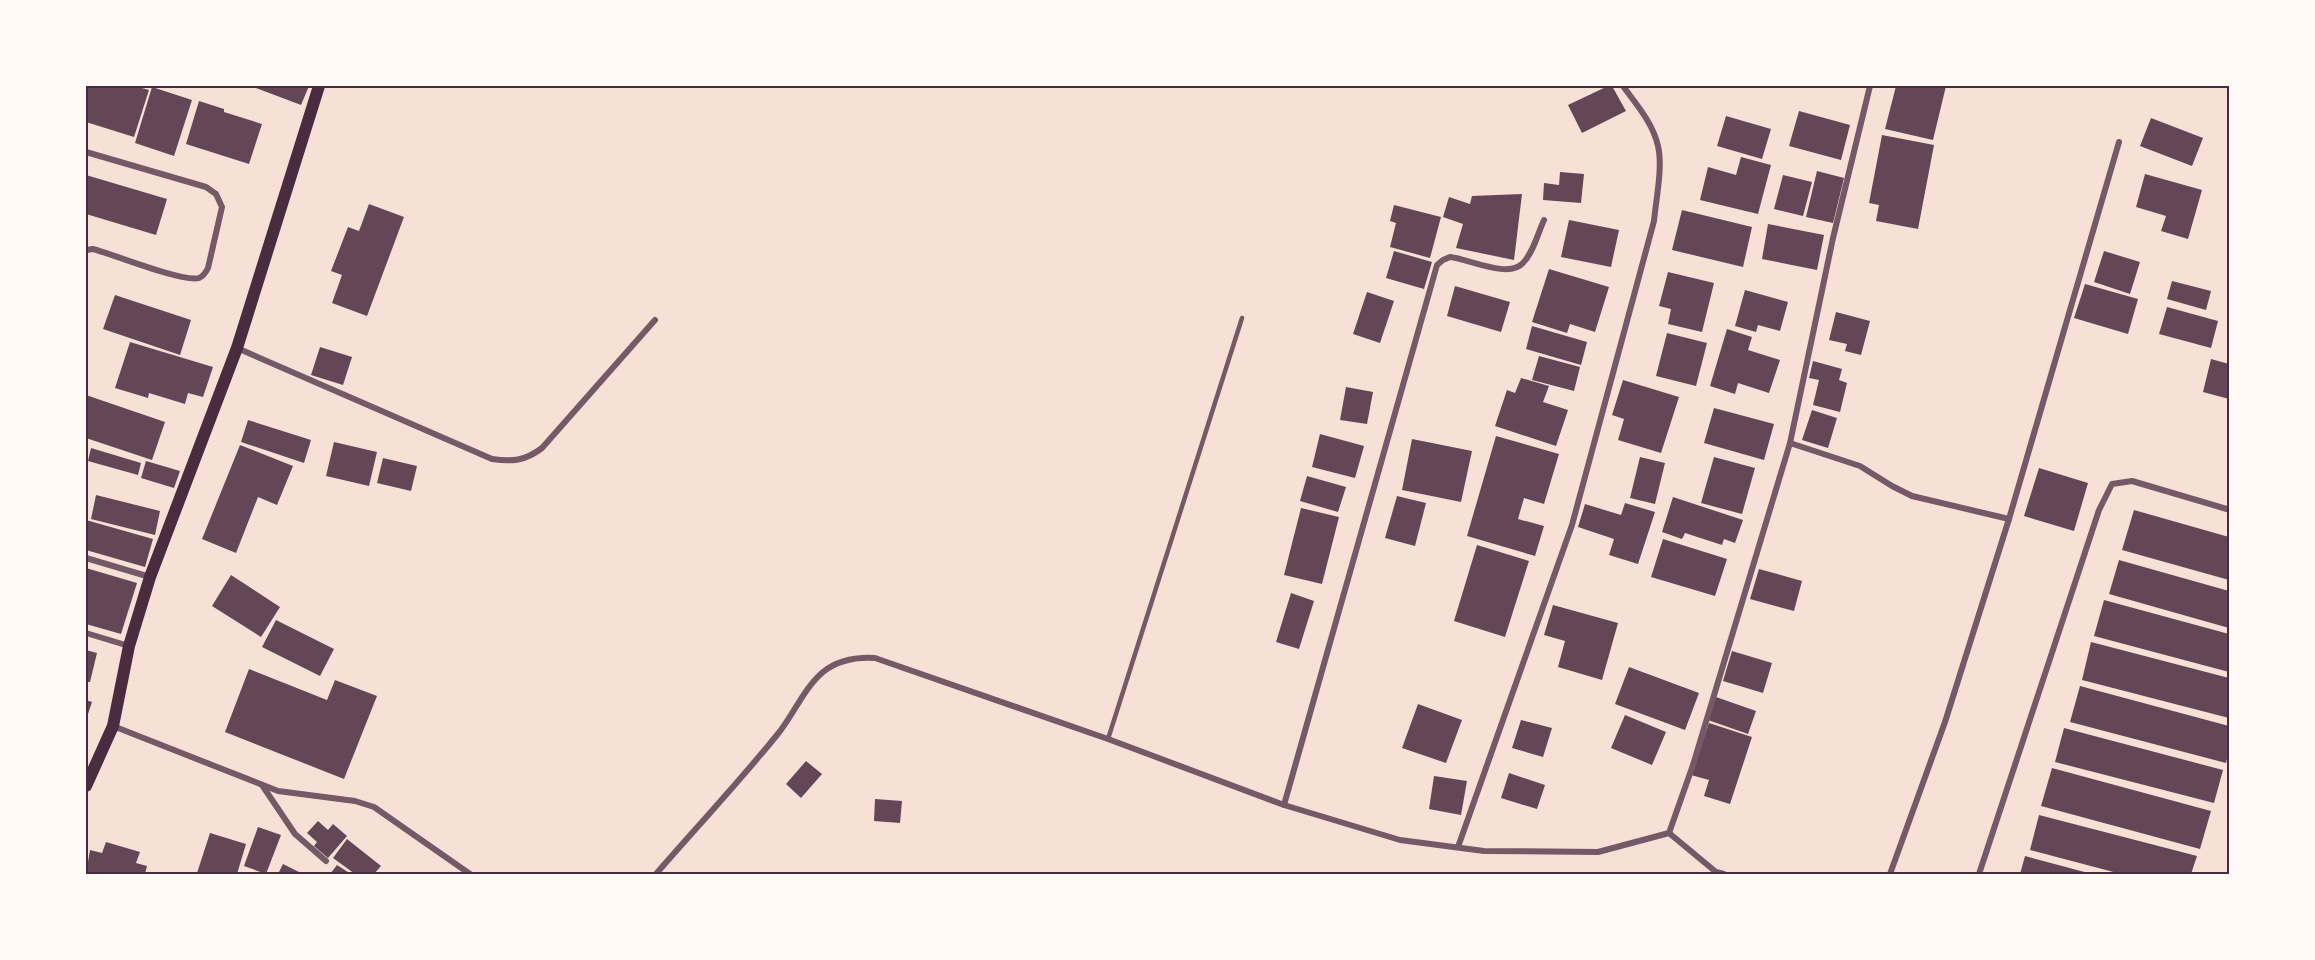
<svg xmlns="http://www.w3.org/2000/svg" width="2315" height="960" viewBox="0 0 2315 960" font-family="Lato,sans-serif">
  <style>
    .building { fill: #644757 }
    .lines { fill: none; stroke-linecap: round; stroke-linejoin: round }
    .service { stroke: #755966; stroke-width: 4.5 }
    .minor { stroke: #755966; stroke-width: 6 }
    .secondary { stroke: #4a2c40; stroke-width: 12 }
    .neatline { fill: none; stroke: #4a2c40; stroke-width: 2 }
  </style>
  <rect width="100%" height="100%" fill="#f7e1d7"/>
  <g class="building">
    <polygon points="86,86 135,86 149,90 134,137 86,122"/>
    <polygon points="251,86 309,86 301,105"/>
    <polygon points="1608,86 1612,86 1626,111 1582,133 1568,105"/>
    <polygon points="1896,86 1946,86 1933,140 1885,129"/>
    <polygon points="152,87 192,100 174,156 135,143"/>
    <polygon points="199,101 224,109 224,112 262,124 249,164 186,144"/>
    <polygon points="1799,111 1850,125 1841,160 1789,146"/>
    <polygon points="1726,116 1771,129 1762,159 1717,146"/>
    <polygon points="2151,118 2203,138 2192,166 2140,146"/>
    <polygon points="1882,135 1934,145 1918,229 1876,221 1879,205 1869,203"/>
    <polygon points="1741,157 1771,165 1758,214 1700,200 1708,167 1736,175"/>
    <polygon points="1817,171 1844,178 1833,223 1806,217"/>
    <polygon points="1560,172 1584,174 1581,203 1543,200 1544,183 1559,185"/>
    <polygon points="2145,174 2202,190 2188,239 2161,231 2166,216 2136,207"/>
    <polygon points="86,175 167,199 156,235 86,214"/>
    <polygon points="1783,175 1812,182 1803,216 1774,209"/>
    <polygon points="1522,194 1514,260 1456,248 1463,224 1443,217 1449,197 1470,204 1472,196"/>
    <polygon points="369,204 404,217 367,316 332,303 342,275 331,271 348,227 359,231"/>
    <polygon points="1394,205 1441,217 1430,258 1390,247 1396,223 1390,221"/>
    <polygon points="1682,210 1752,227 1743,267 1672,250"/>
    <polygon points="1569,220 1619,230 1611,267 1561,257"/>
    <polygon points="1768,224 1824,235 1817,270 1762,259"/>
    <polygon points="1394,251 1432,262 1424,289 1386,278"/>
    <polygon points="2104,251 2140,262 2130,294 2094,282"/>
    <polygon points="1549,269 1609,287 1595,332 1570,324 1567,333 1532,322"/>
    <polygon points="1668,272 1714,283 1702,332 1668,324 1671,309 1659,306"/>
    <polygon points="2172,281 2211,291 2206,310 2167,299"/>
    <polygon points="2085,284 2138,299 2128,334 2074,318"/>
    <polygon points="1455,286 1510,302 1501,332 1447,316"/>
    <polygon points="1745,290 1788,302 1780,331 1758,325 1756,332 1735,326"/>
    <polygon points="1367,292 1394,301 1380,343 1353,334"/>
    <polygon points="115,295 191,320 180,355 103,329"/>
    <polygon points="2167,307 2218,321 2211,348 2159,334"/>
    <polygon points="1836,312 1870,321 1861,355 1845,351 1847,344 1829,340"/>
    <polygon points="1532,326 1587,342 1581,365 1526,349"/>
    <polygon points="1727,329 1752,337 1748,350 1780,360 1769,393 1738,383 1735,394 1710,386"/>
    <polygon points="1667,333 1707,343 1696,386 1656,376"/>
    <polygon points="130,342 213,367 203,397 188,393 185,404 149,393 148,398 115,388"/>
    <polygon points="320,347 352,357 343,385 311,375"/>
    <polygon points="1539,356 1580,367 1574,391 1532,380"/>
    <polygon points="2211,359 2229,364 2229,399 2203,392"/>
    <polygon points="1813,361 1842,369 1839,380 1847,383 1840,412 1813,405 1819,380 1809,378"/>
    <polygon points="1521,378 1549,386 1543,402 1568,410 1556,446 1495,426 1507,390 1515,393"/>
    <polygon points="1623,380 1679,397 1661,453 1618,440 1624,419 1612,415"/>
    <polygon points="1346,387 1373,392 1367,424 1340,420"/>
    <polygon points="86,395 165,422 152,460 86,438"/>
    <polygon points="1714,408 1774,424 1764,460 1704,443"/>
    <polygon points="1812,410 1837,418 1828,448 1802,440"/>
    <polygon points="248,420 311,440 304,463 241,442"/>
    <polygon points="1320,434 1364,446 1355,478 1312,467"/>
    <polygon points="1496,436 1559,454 1544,504 1524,498 1518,519 1544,526 1535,556 1467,536"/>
    <polygon points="1412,439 1472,451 1461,502 1402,490"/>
    <polygon points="334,442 377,452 369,486 326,476"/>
    <polygon points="240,445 293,466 277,505 258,497 236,553 202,539"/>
    <polygon points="91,448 141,463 138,475 88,461"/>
    <polygon points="1640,457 1665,463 1655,504 1630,498"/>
    <polygon points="1714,457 1755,468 1742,514 1701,503"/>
    <polygon points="383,458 417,466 411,491 377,483"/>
    <polygon points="146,461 180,471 174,488 141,478"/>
    <polygon points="2039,468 2088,483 2074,531 2024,516"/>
    <polygon points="1307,476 1346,487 1338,512 1300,501"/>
    <polygon points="96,495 160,511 155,535 91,519"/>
    <polygon points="1397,496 1426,503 1415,546 1385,538"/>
    <polygon points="1673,497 1743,520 1735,543 1724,539 1722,545 1685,533 1682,539 1662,532"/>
    <polygon points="1625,503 1655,512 1638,564 1609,555 1614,539 1578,527 1585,504 1621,515"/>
    <polygon points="1301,508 1339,517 1322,584 1284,575"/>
    <polygon points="2134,510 2229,537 2229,580 2122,550"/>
    <polygon points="86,520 153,539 145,567 86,550"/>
    <polygon points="1663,539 1727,559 1715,596 1651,577"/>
    <polygon points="1477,545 1529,561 1505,637 1454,621"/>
    <polygon points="2119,560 2229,591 2229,628 2109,594"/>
    <polygon points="86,568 137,583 121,634 86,624"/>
    <polygon points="1759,569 1802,581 1794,611 1750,599"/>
    <polygon points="231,575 280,607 261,637 212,606"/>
    <polygon points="1291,593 1314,601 1299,649 1276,642"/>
    <polygon points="2104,600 2229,634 2229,672 2094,636"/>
    <polygon points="1553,605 1618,623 1602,680 1558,667 1565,641 1544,635"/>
    <polygon points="276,620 334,649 320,676 262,647"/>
    <polygon points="2091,642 2229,678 2229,718 2082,680"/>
    <polygon points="86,650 97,653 90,682 86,682"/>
    <polygon points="1732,651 1772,663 1763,693 1723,681"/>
    <polygon points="1629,667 1699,693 1685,730 1615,704"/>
    <polygon points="249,669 327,700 335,680 377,696 344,779 225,732"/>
    <polygon points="2080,686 2229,726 2229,750 2226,763 2070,722"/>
    <polygon points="1716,697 1756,711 1748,734 1708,720"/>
    <polygon points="86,700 92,702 86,720"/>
    <polygon points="1418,704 1462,720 1446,763 1402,748"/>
    <polygon points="1625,715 1666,732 1652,765 1611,748"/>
    <polygon points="1521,720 1552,728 1543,757 1512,748"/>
    <polygon points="1709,723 1752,737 1730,804 1704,796 1709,780 1691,775"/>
    <polygon points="2064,728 2223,770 2214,803 2055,762"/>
    <polygon points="806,761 822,774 801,798 786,784"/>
    <polygon points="2052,768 2211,811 2200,849 2041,806"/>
    <polygon points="1509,773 1545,785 1537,809 1501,798"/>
    <polygon points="1434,776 1467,781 1461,815 1429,809"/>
    <polygon points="875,799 902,801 900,823 874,821"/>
    <polygon points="2039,815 2197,856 2191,874 2121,874 2030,850"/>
    <polygon points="318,821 328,830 333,824 347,836 328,858 314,846 317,842 307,833"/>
    <polygon points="258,827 281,835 266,874 244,866"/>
    <polygon points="210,833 246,844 237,874 197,873"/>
    <polygon points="347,839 381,866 374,874 355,874 333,858"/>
    <polygon points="106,842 140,852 136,863 147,866 145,874 86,874 90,850 102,853"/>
    <polygon points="2025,856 2092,874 2020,874"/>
    <polygon points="283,864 303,874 278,874"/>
    <polygon points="337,865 351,874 330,874"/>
  </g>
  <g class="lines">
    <polyline class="service" points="1108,739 1242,318"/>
    <g class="minor">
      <path d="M86 152 206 187 216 194 222 207 208 268C206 272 204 276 199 278 184 283 112 254 93 249L86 250"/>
      <path d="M237 348 492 459C512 462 525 461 542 448L655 320"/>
      <polyline points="1790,443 1860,466 1892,486 1912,496 2009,519"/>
      <polyline points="86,558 150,577"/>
      <polyline points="86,633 129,646"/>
      <polyline points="113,726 278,791 355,801 374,807 470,874"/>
      <polyline points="262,785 295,834 326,861"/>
      <path d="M1284 805 1437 265 1443 260 1450 257C1469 259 1509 279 1523 263 1533 253 1538 233 1544 220"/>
      <polyline points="1669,833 1693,765 1790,443 1833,238 1870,86"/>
      <path d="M1458 847 1572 525 1654 221C1656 199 1663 167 1658 146 1653 123 1636 104 1623 86"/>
      <path d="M656 874C696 828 738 783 777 735 793 716 803 689 823 672 838 660 856 657 875 658L1108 739 1284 805 1400 840 1484 851 1598 852 1669 833 1716 872 1724 874"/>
      <polyline points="1890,874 1945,722 2009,519 2119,142"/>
      <polyline points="1979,874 2099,510 2112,484 2132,481 2230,510"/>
    </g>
    <polyline class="secondary" points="86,786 113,726 129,646 150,577 237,348 319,86"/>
  </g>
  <rect width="2315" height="960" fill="none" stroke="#fffaf5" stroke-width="174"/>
  <rect x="87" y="87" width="2141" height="786" class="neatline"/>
</svg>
